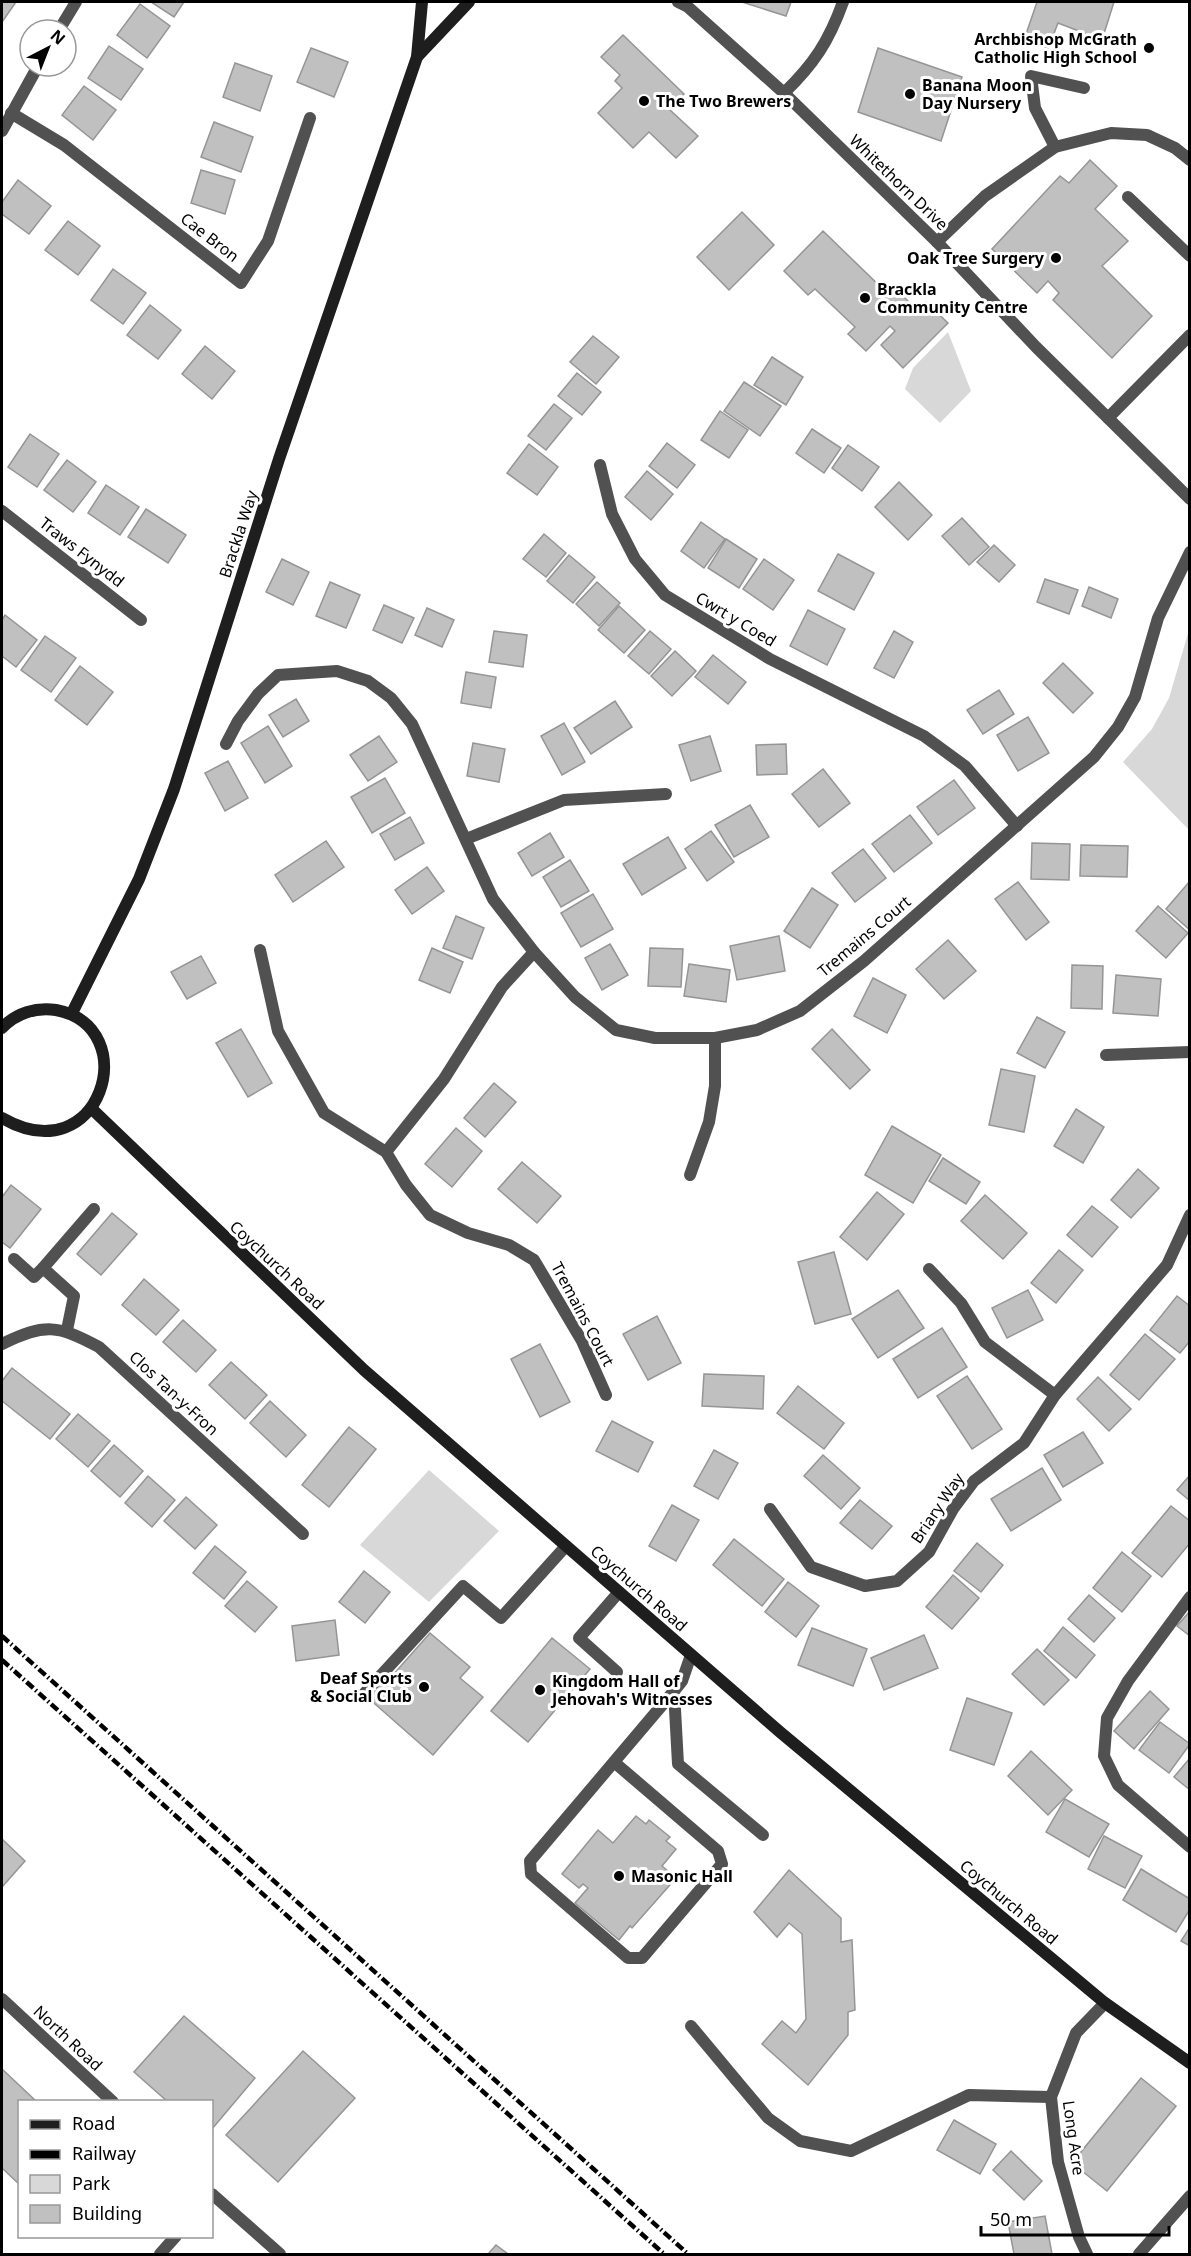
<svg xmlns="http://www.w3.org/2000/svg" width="1191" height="2256" viewBox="0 0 1191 2256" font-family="'Noto Sans',sans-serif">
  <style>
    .green { fill: #d8d8d8 }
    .building { fill: #c0c0c0; stroke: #959595; stroke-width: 1.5 }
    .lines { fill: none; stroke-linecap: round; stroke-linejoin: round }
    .lane { stroke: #515151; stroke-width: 12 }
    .street { stroke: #515151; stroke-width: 12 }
    .secondary { stroke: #1e1e1e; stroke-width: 12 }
    .rail { stroke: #000; stroke-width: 4.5; stroke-dasharray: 9 3 1.5 3; stroke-linecap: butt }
    .poi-dot { fill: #000; stroke: #fff; stroke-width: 2 }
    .labels { text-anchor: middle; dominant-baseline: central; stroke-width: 6; stroke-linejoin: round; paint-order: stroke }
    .poi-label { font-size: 16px; font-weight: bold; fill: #000; stroke: #fff; text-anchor: start }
    .street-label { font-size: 16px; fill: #000; stroke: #fff }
  </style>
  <rect width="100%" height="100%" fill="#fff"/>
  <g class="green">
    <polygon points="948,332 971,391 940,423 905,389 913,368"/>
    <polygon points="1189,630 1190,830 1189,830 1123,762 1152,729 1169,698"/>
    <polygon points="429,1470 499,1531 429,1602 360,1545"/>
  </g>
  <g class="building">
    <polygon points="2,2 16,2 2,22"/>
    <polygon points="151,2 184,2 174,17"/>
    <polygon points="742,2 791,2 786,16"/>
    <polygon points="1037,2 1114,2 1102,40 1058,23 1048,49 1024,40"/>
    <polygon points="140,4 170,26 147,58 117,35"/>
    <polygon points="623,35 684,94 669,109 698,136 676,158 649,132 633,148 598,113 622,88 615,81 620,75 601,57"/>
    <polygon points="109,46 143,69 121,100 88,78"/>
    <polygon points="311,48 348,62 334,97 297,82"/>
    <polygon points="878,48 962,77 941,141 858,112"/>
    <polygon points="235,63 272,76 260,111 223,97"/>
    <polygon points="84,86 116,110 93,140 62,115"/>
    <polygon points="214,122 253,137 241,172 201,157"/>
    <polygon points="1090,160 1117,186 1095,209 1128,241 1102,266 1152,316 1112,358 1053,300 1059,293 1048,281 1037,293 992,249 1060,176 1069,183"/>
    <polygon points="201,170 235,180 225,214 191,203"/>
    <polygon points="18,180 51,206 29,234 2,214 2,202"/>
    <polygon points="742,212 774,245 729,290 697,257"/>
    <polygon points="68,221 100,246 78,275 45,250"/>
    <polygon points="823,231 889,295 896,289 917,310 926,302 948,323 903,368 881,345 895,331 890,326 866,351 848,334 855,327 815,289 808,295 784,271"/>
    <polygon points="113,269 146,293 123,324 91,300"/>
    <polygon points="150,305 181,330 158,359 127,335"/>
    <polygon points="593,336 619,357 596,384 570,362"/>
    <polygon points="205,346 235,371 212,399 182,374"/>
    <polygon points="772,357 803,377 786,405 754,385"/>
    <polygon points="577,373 601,392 582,415 558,396"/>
    <polygon points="744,382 781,406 760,436 724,411"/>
    <polygon points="554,404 572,418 546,450 528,436"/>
    <polygon points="720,411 748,430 729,458 701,440"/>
    <polygon points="812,429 841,448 824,473 796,453"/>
    <polygon points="30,434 59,454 37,487 8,467"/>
    <polygon points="667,443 695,465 677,488 649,466"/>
    <polygon points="529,444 558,467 537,495 507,473"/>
    <polygon points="848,445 879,467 862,491 832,468"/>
    <polygon points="67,460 96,482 73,512 44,490"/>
    <polygon points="647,471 673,494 651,520 625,497"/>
    <polygon points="899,482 932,515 908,540 875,507"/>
    <polygon points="106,485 139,507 120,535 88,513"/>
    <polygon points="146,509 186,535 168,563 128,537"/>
    <polygon points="962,518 989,547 969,565 942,536"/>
    <polygon points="701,522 725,539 704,568 681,551"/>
    <polygon points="544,534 566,553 546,577 523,559"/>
    <polygon points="726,539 757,559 739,588 708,568"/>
    <polygon points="994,545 1015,565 999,582 977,562"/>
    <polygon points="838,554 874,573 854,610 818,591"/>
    <polygon points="569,555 595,577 573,603 547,581"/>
    <polygon points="282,559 309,572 293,605 266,592"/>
    <polygon points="764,559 794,580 773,610 743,589"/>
    <polygon points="1045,579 1078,590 1069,614 1037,602"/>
    <polygon points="330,582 360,595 346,628 316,616"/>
    <polygon points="597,582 620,603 599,626 576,604"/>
    <polygon points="1089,587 1118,599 1111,618 1082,606"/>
    <polygon points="384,605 414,618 402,643 373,630"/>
    <polygon points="619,606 645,630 624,653 598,630"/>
    <polygon points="427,608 454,620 442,647 415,635"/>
    <polygon points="808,610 845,629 827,665 790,646"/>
    <polygon points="5,615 37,640 16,667 2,656 2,620"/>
    <polygon points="494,631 527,635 523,667 489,662"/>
    <polygon points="650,631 671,649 649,674 628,656"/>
    <polygon points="894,631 913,642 894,678 874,668"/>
    <polygon points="45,636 76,658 51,692 21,670"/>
    <polygon points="675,651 696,671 672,696 651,676"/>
    <polygon points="713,655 746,682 728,704 695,677"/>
    <polygon points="1063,663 1093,693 1073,713 1043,683"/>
    <polygon points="80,666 113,692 87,725 55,700"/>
    <polygon points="466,672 496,677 491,708 461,703"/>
    <polygon points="999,690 1014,714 983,734 967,710"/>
    <polygon points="296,699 309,721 283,737 269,715"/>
    <polygon points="615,701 632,727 591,754 574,728"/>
    <polygon points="1028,717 1049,753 1018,771 997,735"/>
    <polygon points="564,723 585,762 562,775 541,736"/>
    <polygon points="268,726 292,766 265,783 241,743"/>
    <polygon points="379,736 397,762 368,781 350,755"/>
    <polygon points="710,736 721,771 691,781 679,745"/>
    <polygon points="473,743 505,749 499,782 467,776"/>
    <polygon points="786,744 787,774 757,775 756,745"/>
    <polygon points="228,761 248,798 225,811 205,773"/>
    <polygon points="823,769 850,803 819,827 792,794"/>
    <polygon points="385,778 405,813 372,833 351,797"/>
    <polygon points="954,780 975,808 938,835 917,807"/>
    <polygon points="750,805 769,837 734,857 715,825"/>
    <polygon points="910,815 932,843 894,872 872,844"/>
    <polygon points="410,817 424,843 395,860 380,834"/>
    <polygon points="711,831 734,862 707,881 685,849"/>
    <polygon points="550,833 564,857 532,876 518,853"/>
    <polygon points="668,837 686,868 642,895 623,864"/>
    <polygon points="326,841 344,867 293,902 275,875"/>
    <polygon points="1032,843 1070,844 1069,880 1031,879"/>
    <polygon points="1081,845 1128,846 1127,877 1080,876"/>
    <polygon points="863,849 886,878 855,902 832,873"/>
    <polygon points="570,860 589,891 561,907 543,877"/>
    <polygon points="427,867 444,891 412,914 395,890"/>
    <polygon points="1190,881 1190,930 1166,909"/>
    <polygon points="1018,882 1049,922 1026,940 995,899"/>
    <polygon points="812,888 838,905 810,948 784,931"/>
    <polygon points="593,894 613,929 581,947 561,913"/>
    <polygon points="1158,906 1188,933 1166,958 1136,931"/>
    <polygon points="456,916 484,928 472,959 443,948"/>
    <polygon points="779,936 785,971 737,980 730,946"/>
    <polygon points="948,940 976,971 944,999 916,969"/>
    <polygon points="610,944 628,975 602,990 585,958"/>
    <polygon points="432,948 463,962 450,993 419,980"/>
    <polygon points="650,948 683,949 681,987 648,986"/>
    <polygon points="201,956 216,983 187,999 171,972"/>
    <polygon points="689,964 730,970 726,1002 684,996"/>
    <polygon points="1072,965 1103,966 1102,1009 1071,1008"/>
    <polygon points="1116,975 1161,979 1158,1016 1113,1013"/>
    <polygon points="873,978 906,995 887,1033 854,1016"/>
    <polygon points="1037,1017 1065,1032 1045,1068 1017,1053"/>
    <polygon points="241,1029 272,1083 248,1097 216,1043"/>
    <polygon points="832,1029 870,1070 850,1089 812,1049"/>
    <polygon points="1001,1069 1035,1076 1024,1132 989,1125"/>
    <polygon points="494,1083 516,1102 485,1137 464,1118"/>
    <polygon points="1076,1109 1104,1127 1083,1163 1054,1146"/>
    <polygon points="892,1126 941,1155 913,1203 865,1175"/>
    <polygon points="456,1128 482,1151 452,1187 425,1164"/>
    <polygon points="943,1158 980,1182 966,1204 929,1181"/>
    <polygon points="522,1162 561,1196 537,1223 498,1189"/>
    <polygon points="1138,1169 1159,1188 1131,1218 1111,1200"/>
    <polygon points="11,1185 41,1209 10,1248 2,1242 2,1197"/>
    <polygon points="877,1192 904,1214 867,1260 840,1237"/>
    <polygon points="985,1195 1027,1233 1003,1259 961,1221"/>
    <polygon points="1092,1206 1118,1227 1092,1257 1067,1235"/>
    <polygon points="112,1213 137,1234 101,1275 77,1254"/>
    <polygon points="1059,1250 1083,1270 1056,1303 1031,1283"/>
    <polygon points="834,1252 851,1314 815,1324 798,1262"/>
    <polygon points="144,1279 179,1310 156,1335 122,1305"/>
    <polygon points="898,1290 924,1328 878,1358 852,1319"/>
    <polygon points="1028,1290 1043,1320 1007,1338 992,1308"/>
    <polygon points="1177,1296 1190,1306 1190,1341 1180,1353 1150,1330"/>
    <polygon points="657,1316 681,1363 648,1380 623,1334"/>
    <polygon points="183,1320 216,1350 196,1372 163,1342"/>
    <polygon points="942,1328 967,1367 918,1398 893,1359"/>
    <polygon points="1145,1334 1175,1359 1139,1400 1110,1375"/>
    <polygon points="540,1344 570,1402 540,1417 511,1359"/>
    <polygon points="231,1362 267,1395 245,1419 209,1385"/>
    <polygon points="12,1368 70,1414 50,1439 2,1401 2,1381"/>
    <polygon points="704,1374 764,1376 763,1409 702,1406"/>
    <polygon points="967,1376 1002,1429 972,1449 937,1396"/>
    <polygon points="1098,1377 1131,1409 1109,1431 1077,1399"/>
    <polygon points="798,1386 844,1423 824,1449 777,1413"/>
    <polygon points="270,1401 306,1435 286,1457 250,1423"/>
    <polygon points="78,1414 110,1441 88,1467 56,1439"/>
    <polygon points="612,1421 653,1442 638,1472 596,1451"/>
    <polygon points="349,1427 376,1449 329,1507 302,1485"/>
    <polygon points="1083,1432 1103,1463 1063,1487 1044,1455"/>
    <polygon points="114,1445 143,1471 120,1497 91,1471"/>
    <polygon points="714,1450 738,1463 718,1499 694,1486"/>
    <polygon points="823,1455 860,1488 841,1509 804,1476"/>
    <polygon points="1042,1468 1061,1500 1011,1531 991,1499"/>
    <polygon points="1190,1475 1190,1501 1177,1490"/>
    <polygon points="148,1476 175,1500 152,1527 125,1503"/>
    <polygon points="186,1497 217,1525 195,1549 164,1521"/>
    <polygon points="860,1500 892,1526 872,1549 840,1523"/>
    <polygon points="672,1505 699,1520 676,1561 649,1546"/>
    <polygon points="1171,1506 1190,1521 1190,1543 1162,1577 1132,1553"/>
    <polygon points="734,1539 784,1579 762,1606 713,1565"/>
    <polygon points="977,1543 1003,1565 981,1592 954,1571"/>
    <polygon points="215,1546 246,1572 224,1599 193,1573"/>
    <polygon points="1122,1552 1151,1576 1122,1612 1093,1588"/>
    <polygon points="364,1571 390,1592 365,1623 339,1602"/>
    <polygon points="953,1575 979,1598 952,1629 926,1607"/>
    <polygon points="247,1581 277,1607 255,1632 225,1606"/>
    <polygon points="788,1582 819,1606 796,1637 765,1612"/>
    <polygon points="1089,1595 1115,1618 1094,1642 1068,1619"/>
    <polygon points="1190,1611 1190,1636 1177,1626"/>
    <polygon points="335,1620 339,1655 296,1661 292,1626"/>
    <polygon points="1063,1627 1095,1655 1076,1678 1044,1651"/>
    <polygon points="812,1628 867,1649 853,1686 798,1665"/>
    <polygon points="430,1633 470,1667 460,1678 483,1697 433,1755 367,1697 389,1673 392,1676"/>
    <polygon points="924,1635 938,1668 884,1690 871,1658"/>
    <polygon points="552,1638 590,1669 528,1742 491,1711"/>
    <polygon points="1037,1649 1069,1680 1044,1705 1012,1674"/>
    <polygon points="1150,1691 1169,1709 1134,1749 1114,1731"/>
    <polygon points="967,1698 1012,1713 994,1765 950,1750"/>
    <polygon points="1160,1722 1190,1744 1169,1773 1139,1750"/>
    <polygon points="1031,1751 1072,1790 1048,1815 1008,1776"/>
    <polygon points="1190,1758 1190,1790 1174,1777"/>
    <polygon points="1065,1799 1109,1824 1089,1857 1046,1832"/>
    <polygon points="636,1816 646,1824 649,1820 670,1837 666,1841 676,1849 662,1866 676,1878 632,1928 630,1926 619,1940 575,1903 588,1888 583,1884 579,1888 562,1874 598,1830 613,1843"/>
    <polygon points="1104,1836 1142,1856 1125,1888 1088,1869"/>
    <polygon points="2,1839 25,1861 2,1887"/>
    <polygon points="1141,1869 1190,1899 1190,1909 1176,1932 1123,1900"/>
    <polygon points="789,1870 841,1918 841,1942 852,1940 855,2010 848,2012 848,2035 808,2085 762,2044 782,2021 796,2033 806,2019 802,1934 789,1923 777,1937 754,1912"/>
    <polygon points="1190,1927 1190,1946 1181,1941"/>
    <polygon points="184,2016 255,2078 212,2129 212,2102 168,2102 134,2072"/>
    <polygon points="303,2051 355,2098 278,2182 226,2135"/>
    <polygon points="2,2069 37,2102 20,2102 20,2185 2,2168"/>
    <polygon points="1141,2078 1176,2106 1107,2191 1072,2163"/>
    <polygon points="954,2120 996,2144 980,2174 937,2150"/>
    <polygon points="1011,2151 1042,2181 1024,2200 993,2170"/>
    <polygon points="1045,2216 1052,2254 1014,2254 1008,2222"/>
    <polygon points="496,2245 508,2254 488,2254"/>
  </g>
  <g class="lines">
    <g class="lane">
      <polyline points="1055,147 1035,108 1031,76 1084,88"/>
      <polyline points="1128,197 1190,256"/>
      <polyline points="1108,418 1190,335"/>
      <polyline points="14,1259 34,1277 43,1268"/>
      <polyline points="67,1330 74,1296 43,1268 94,1209"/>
      <polyline points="617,1672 579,1638 619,1592"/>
      <polyline points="674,1691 678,1764 763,1835"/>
      <polyline points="361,1697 463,1586 501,1618 566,1546"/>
      <polyline points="614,1762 718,1851 722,1864 642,1958 628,1958 531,1874 530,1861 674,1691 682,1681 691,1655"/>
      <polyline points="691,2026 736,2080"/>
    </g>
    <g class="street">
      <polyline points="678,2 688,7 784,93 937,242 1036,347 1190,499"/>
      <polyline points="59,30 76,2"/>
      <path d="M784 93C814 64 829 41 843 2"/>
      <polyline points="11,113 64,145 241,283 268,241 310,118"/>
      <polyline points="2,131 38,66"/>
      <polyline points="937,242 985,196 1055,147 1111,133 1147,135 1175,148 1190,160"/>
      <polyline points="600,465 612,514 635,559 665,595 770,659 924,736 965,766 1017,826"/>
      <polyline points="2,511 141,620"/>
      <polyline points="226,744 238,721 258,694 278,675 337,671 368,681 391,698 412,724 493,899 534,952 575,997 616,1030 655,1038 715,1038 757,1030 800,1011 864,961 1094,757 1118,727 1135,697 1158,618 1190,552"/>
      <polyline points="466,839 564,800 666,794"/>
      <polyline points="260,950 278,1031 324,1113 386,1152 406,1185 430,1215 468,1233 509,1245 534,1260 582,1341 606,1395"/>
      <polyline points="1106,1055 1190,1052"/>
      <polyline points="386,1152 444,1079 502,987 534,952"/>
      <polyline points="690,1175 709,1122 715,1086 715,1038"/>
      <polyline points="929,1269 961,1303 985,1342 1055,1395"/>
      <path d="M2 1344C45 1323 58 1325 99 1347L303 1534"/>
      <polyline points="770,1509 811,1567 865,1586 897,1581 929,1552 953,1509 974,1481 1024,1443 1055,1395 1167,1265 1190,1215"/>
      <polyline points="1190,1597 1128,1681 1107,1718 1104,1756 1118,1785 1190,1847"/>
      <polyline points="2,1999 113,2102"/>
      <polyline points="736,2080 768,2118 800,2141 851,2151 969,2095 1051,2097"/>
      <polyline points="212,2194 280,2254"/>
      <polyline points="160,2254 176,2236"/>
      <polyline points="1087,2254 1079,2237 1058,2162 1051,2097 1076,2033 1105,2003"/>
      <polyline points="1139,2254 1190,2196"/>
    </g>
    <g class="secondary">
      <polyline points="417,57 469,2"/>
      <polyline points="72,1013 139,879 174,789 279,459 417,57 422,2"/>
      <path d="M2 1028C16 1013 36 1007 56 1010 145 1027 101 1175 2 1118"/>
      <polyline points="92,1109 364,1370 780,1732 1105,2003 1190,2063"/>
    </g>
    <g class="rail">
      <polyline points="2,1636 688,2254"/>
      <polyline points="2,1660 664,2254"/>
    </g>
  </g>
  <g class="poi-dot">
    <circle cx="1149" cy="48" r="6"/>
    <circle cx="910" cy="94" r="6"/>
    <circle cx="644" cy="101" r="6"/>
    <circle cx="1056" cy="258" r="6"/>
    <circle cx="865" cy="298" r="6"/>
    <circle cx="424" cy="1687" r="6"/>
    <circle cx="540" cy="1690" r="6"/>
    <circle cx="619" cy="1876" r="6"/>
  </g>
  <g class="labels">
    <g class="poi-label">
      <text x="1137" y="39" text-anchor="end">Archbishop McGrath<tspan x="1137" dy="18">Catholic High School</tspan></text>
      <text x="922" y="85">Banana Moon<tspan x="922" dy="18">Day Nursery</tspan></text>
      <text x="656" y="101">The Two Brewers</text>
      <text x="1044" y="258" text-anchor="end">Oak Tree Surgery</text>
      <text x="877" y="289">Brackla<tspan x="877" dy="18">Community Centre</tspan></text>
      <text x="412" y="1678" text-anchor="end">Deaf Sports<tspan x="412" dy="18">&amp; Social Club</tspan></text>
      <text x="552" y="1681">Kingdom Hall of<tspan x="552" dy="18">Jehovah's Witnesses</tspan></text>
      <text x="631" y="1876">Masonic Hall</text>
    </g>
    <g class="street-label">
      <text transform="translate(899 182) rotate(44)">Whitethorn Drive</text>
      <text transform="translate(210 237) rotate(38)">Cae Bron</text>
      <text transform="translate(238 534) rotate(-72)">Brackla Way</text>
      <text transform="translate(82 552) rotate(38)">Traws Fynydd</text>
      <text transform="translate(736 619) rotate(31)">Cwrt y Coed</text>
      <text transform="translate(864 936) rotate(-40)">Tremains Court</text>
      <text transform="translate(277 1265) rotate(43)">Coychurch Road</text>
      <text transform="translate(583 1314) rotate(62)">Tremains Court</text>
      <text transform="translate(174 1393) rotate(43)">Clos Tan-y-Fron</text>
      <text transform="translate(937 1508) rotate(-56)">Briary Way</text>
      <text transform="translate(639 1588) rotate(41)">Coychurch Road</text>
      <text transform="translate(1009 1902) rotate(40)">Coychurch Road</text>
      <text transform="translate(68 2038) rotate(43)">North Road</text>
      <text transform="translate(1074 2138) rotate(82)">Long Acre</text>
    </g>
  </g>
  <rect width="1191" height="2256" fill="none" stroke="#000000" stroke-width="6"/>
  <rect x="18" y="2100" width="195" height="138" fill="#ffffff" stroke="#999999" stroke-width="1.5"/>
  <rect x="30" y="2120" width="30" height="9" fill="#1e1e1e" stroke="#999999" stroke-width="1.5"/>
  <text x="72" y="2130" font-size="18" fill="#000000">Road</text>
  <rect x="30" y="2150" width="30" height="9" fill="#000000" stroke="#999999" stroke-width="1.5"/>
  <text x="72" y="2160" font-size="18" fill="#000000">Railway</text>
  <rect x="30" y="2175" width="30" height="18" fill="#d8d8d8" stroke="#999999" stroke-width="1.5"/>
  <text x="72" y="2190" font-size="18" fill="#000000">Park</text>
  <rect x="30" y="2205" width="30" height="18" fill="#c0c0c0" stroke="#999999" stroke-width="1.5"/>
  <text x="72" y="2220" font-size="18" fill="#000000">Building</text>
  <g transform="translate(48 48) rotate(42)"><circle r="28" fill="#ffffff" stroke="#999999" stroke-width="1.5"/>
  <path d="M0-4.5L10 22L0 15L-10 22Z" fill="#000000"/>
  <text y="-9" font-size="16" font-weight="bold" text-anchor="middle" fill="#000000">N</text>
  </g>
  <path d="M981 2226v9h188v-9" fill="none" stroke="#000000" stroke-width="3"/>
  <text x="990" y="2226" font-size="18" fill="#000000" stroke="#ffffff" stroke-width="4.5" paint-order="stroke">50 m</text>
</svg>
